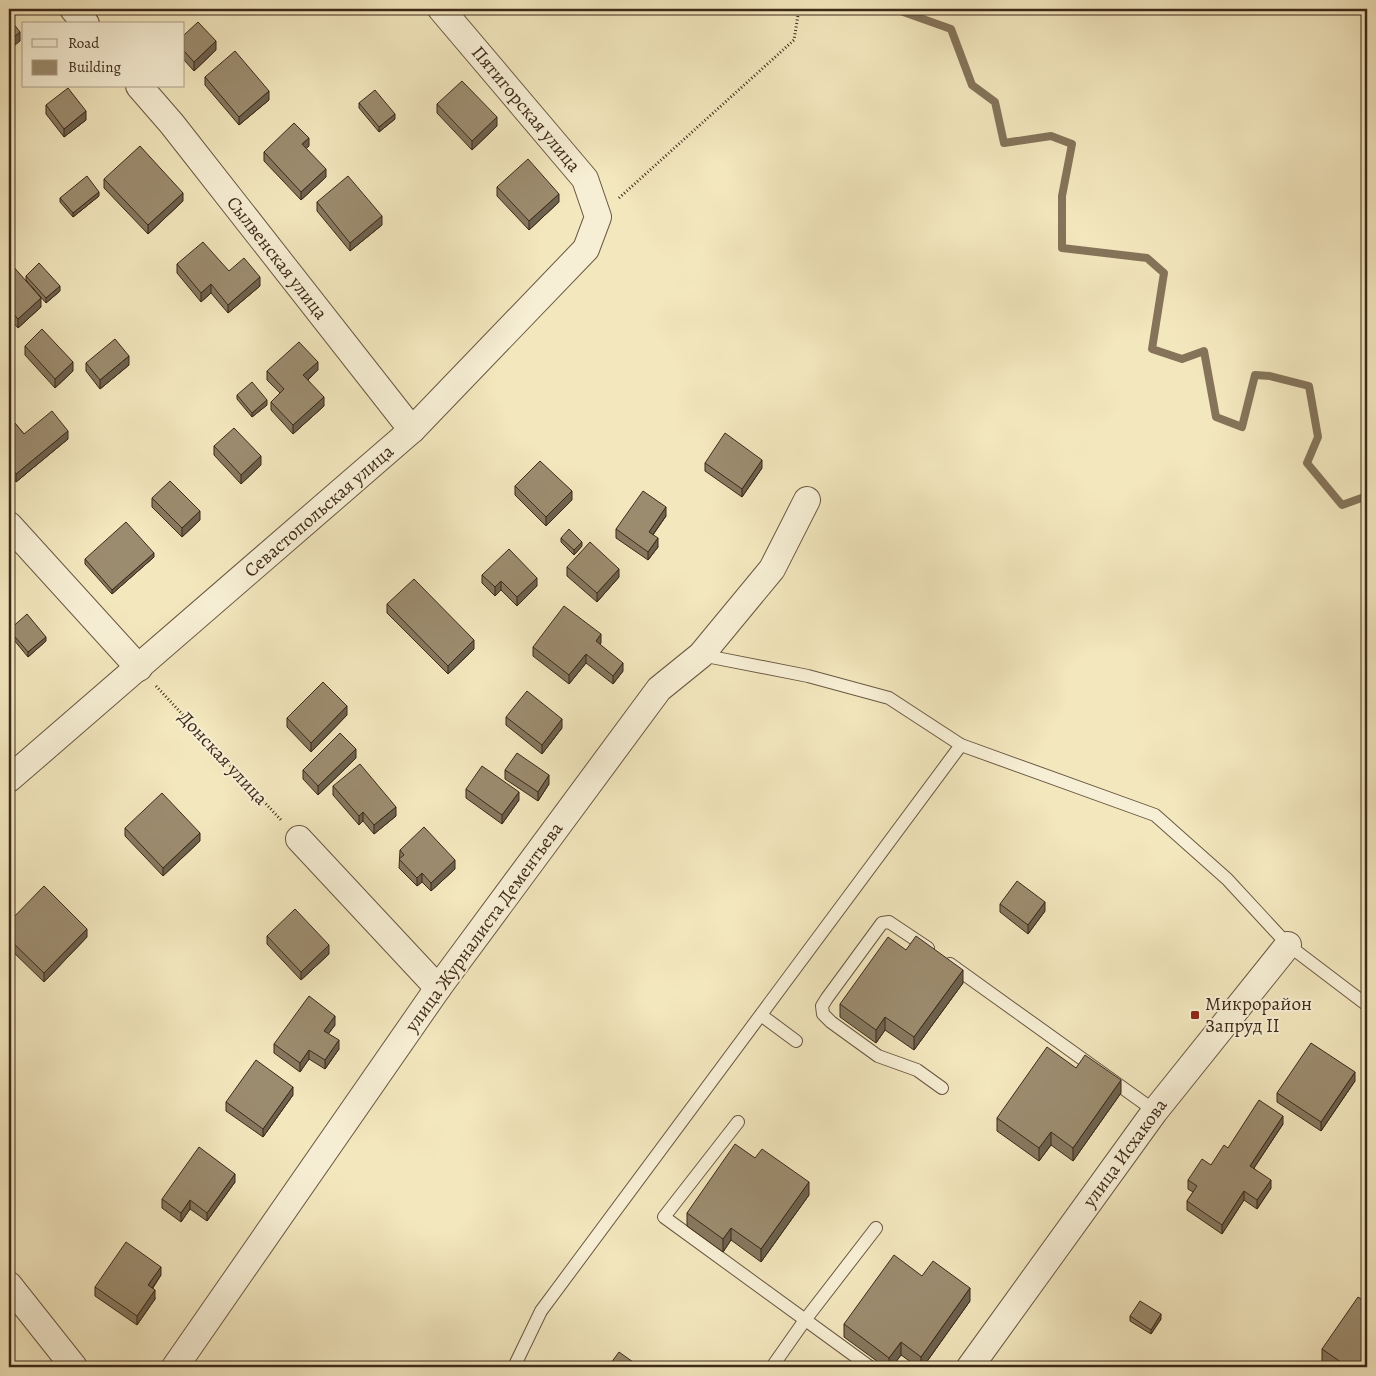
<svg xmlns="http://www.w3.org/2000/svg" width="1376" height="1376" viewBox="0 0 1376 1376" font-family="Alegreya,serif">
  <style>
    .lines { fill: none; stroke-linecap: round; stroke-linejoin: round }
    .stream { stroke: #85745a; stroke-width: 8 }
    .service-casing { stroke: #6a5842; stroke-width: 14 }
    .minor-casing { stroke: #6a5842; stroke-width: 28 }
    .path { stroke: #3d2919; stroke-width: 3; stroke-dasharray: 1 2.5; stroke-linecap: butt }
    .service { stroke: #f7efd5; stroke-width: 12 }
    .minor { stroke: #f7efd5; stroke-width: 26 }
    .wall { fill: #86785f; stroke: #3d2919 }
    .shaded-wall { fill: #6d624e; stroke: #3d2919 }
    .building { fill: #9c8c6f; stroke: #3d2919 }
    .poi-dot { fill: #8f2418; stroke: #f7efd5; stroke-width: 2 }
    .labels { text-anchor: middle; dominant-baseline: central; stroke-width: 4; stroke-linejoin: round; paint-order: stroke }
    .street-label { font-size: 19px; fill: #3d2919; stroke: #f7efd5 }
    .poi-label { font-size: 19px; fill: #3d2919; stroke: #f7efd5; text-anchor: start }
  </style>
  <rect width="100%" height="100%" fill="#f3e7be"/>
  <filter id="stains"><feTurbulence type="fractalNoise" baseFrequency=".004" numOctaves="4"/><feColorMatrix values="0 0 0 0 .2 0 0 0 0 .09 0 0 0 0 .02 0 0 0 .5 -.17"/></filter>
  <radialGradient id="worn" r=".72"><stop offset=".6" stop-color="#630" stop-opacity="0"/><stop offset="1" stop-color="#630" stop-opacity=".3"/></radialGradient>
  <g class="lines">
    <polyline class="stream" points="895,9 951,29 972,85 995,102 1004,143 1051,136 1072,144 1062,196 1062,248 1147,258 1164,273 1152,349 1182,359 1204,351 1216,417 1242,427 1255,375 1270,376 1309,386 1318,437 1307,463 1342,505 1367,496"/>
    <g class="service-casing">
      <g id="service">
        <polyline points="701,655 808,676 889,698 961,745 1155,815 1227,879 1288,945 1367,1005"/>
        <polyline points="928,948 889,922 882,923 827,998 822,1006 823,1014 831,1022 878,1056 917,1070 942,1088"/>
        <polyline points="950,964 1155,1111"/>
        <polyline points="761,1015 796,1041"/>
        <polyline points="738,1122 664,1217 870,1367"/>
        <polyline points="514,1367 541,1311 961,745"/>
        <polyline points="772,1367 805,1320 876,1228"/>
      </g>
    </g>
    <g class="minor-casing">
      <g id="minor">
        <polyline points="73,9 86,24"/>
        <polyline points="139,86 172,124 412,430"/>
        <polyline points="9,525 139,668"/>
        <polyline points="9,779 412,430 586,249 598,217 585,179 441,9"/>
        <polyline points="299,839 438,988"/>
        <polyline points="9,1285 74,1367"/>
        <polyline points="175,1367 438,988 659,689 701,655 772,569 807,500"/>
        <polyline points="970,1367 1155,1111 1288,945"/>
      </g>
    </g>
    <g class="path">
      <polyline points="619,198 794,40 799,9"/>
      <polyline points="156,686 281,820"/>
    </g>
    <use href="#service" class="service"/>
    <use href="#minor" class="minor"/>
  </g>
  <g class="wall">
    <polygon points="355,9 364,9 359,13"/>
    <polygon points="184,35 216,50 194,71 184,60"/>
    <polygon points="205,77 269,100 239,125 205,85"/>
    <polygon points="359,103 395,119 379,132 359,108"/>
    <polygon points="437,104 497,126 472,150 437,113"/>
    <polygon points="46,105 86,120 64,137 46,114"/>
    <polygon points="309,146 306,148 326,177 301,200 264,161 264,152"/>
    <polygon points="104,179 183,201 148,234 104,188"/>
    <polygon points="497,187 559,202 529,230 497,196"/>
    <polygon points="99,196 73,217 60,202 60,198"/>
    <polygon points="317,202 382,225 350,251 317,211"/>
    <polygon points="177,264 229,271 260,286 228,313 211,293 201,302 177,273"/>
    <polygon points="9,267 41,307 18,328 9,318"/>
    <polygon points="26,276 60,291 46,303 26,280"/>
    <polygon points="25,346 73,371 55,388 25,355"/>
    <polygon points="86,363 129,365 100,389 86,371"/>
    <polygon points="318,370 308,380 324,406 293,434 271,410 271,402 280,393 267,380 267,371"/>
    <polygon points="237,395 267,405 252,417 237,399"/>
    <polygon points="9,416 24,434 68,439 16,482 9,474"/>
    <polygon points="214,446 261,465 241,484 214,455"/>
    <polygon points="705,463 762,468 742,497 705,471"/>
    <polygon points="515,486 572,500 546,526 515,495"/>
    <polygon points="152,498 200,520 182,537 152,507"/>
    <polygon points="666,516 653,535 658,547 648,560 616,538 616,529"/>
    <polygon points="561,538 582,546 574,555 561,542"/>
    <polygon points="154,557 112,594 85,564 85,559"/>
    <polygon points="567,567 619,577 597,602 567,576"/>
    <polygon points="482,575 537,586 517,606 501,590 495,596 482,583"/>
    <polygon points="387,604 474,649 448,674 387,613"/>
    <polygon points="9,630 46,641 28,657 9,634"/>
    <polygon points="601,643 600,644 623,671 613,684 586,663 569,684 533,656 533,647"/>
    <polygon points="347,715 311,752 287,727 287,718"/>
    <polygon points="506,717 562,728 542,754 506,725"/>
    <polygon points="356,758 318,795 303,779 303,770"/>
    <polygon points="505,770 549,784 538,801 505,779"/>
    <polygon points="333,786 396,816 374,834 363,821 359,825 333,795"/>
    <polygon points="466,789 519,800 502,824 466,798"/>
    <polygon points="125,828 200,841 163,876 125,836"/>
    <polygon points="400,850 455,869 431,891 422,882 417,886 399,868"/>
    <polygon points="1000,904 1045,911 1028,934 1000,912"/>
    <polygon points="9,922 87,937 44,982 9,948"/>
    <polygon points="267,936 329,954 301,980 267,944"/>
    <polygon points="906,950 963,983 914,1050 885,1030 876,1043 840,1017 840,1004"/>
    <polygon points="335,1025 328,1034 339,1049 325,1069 309,1059 300,1072 274,1053 274,1044"/>
    <polygon points="1076,1068 1121,1093 1073,1161 1051,1145 1039,1161 997,1131 997,1118"/>
    <polygon points="1355,1081 1321,1131 1277,1102 1277,1093"/>
    <polygon points="293,1095 263,1137 226,1111 226,1102"/>
    <polygon points="1283,1124 1254,1168 1271,1188 1257,1209 1244,1200 1222,1234 1187,1210 1187,1201 1193,1192 1188,1189 1188,1180 1211,1165 1228,1148"/>
    <polygon points="755,1158 809,1195 761,1262 731,1240 723,1252 687,1226 687,1213"/>
    <polygon points="235,1182 207,1221 190,1209 181,1222 162,1208 162,1199"/>
    <polygon points="161,1275 153,1288 155,1299 137,1325 95,1296 95,1287"/>
    <polygon points="922,1276 970,1301 923,1367 918,1367 901,1355 892,1367 885,1367 844,1337 844,1324"/>
    <polygon points="1130,1316 1161,1319 1151,1334 1130,1321"/>
    <polygon points="1322,1349 1367,1367 1329,1367 1322,1362"/>
  </g>
  <g class="shaded-wall">
    <polygon points="359,9 364,9 359,13"/>
    <polygon points="20,32 20,41 9,50 9,41"/>
    <polygon points="216,41 216,50 194,71 194,62"/>
    <polygon points="269,91 269,100 239,125 239,117"/>
    <polygon points="86,111 86,120 64,137 64,129"/>
    <polygon points="395,114 395,119 379,132 379,127"/>
    <polygon points="497,117 497,126 472,150 472,141"/>
    <polygon points="309,138 309,146 302,153 302,144"/>
    <polygon points="326,169 326,177 301,200 301,192"/>
    <polygon points="99,192 99,196 73,217 73,213"/>
    <polygon points="183,193 183,201 148,234 148,225"/>
    <polygon points="559,194 559,202 529,230 529,221"/>
    <polygon points="382,216 382,225 350,251 350,243"/>
    <polygon points="260,277 260,286 228,313 228,305"/>
    <polygon points="211,284 211,293 201,302 201,293"/>
    <polygon points="60,286 60,291 46,303 46,298"/>
    <polygon points="41,298 41,307 18,328 18,319"/>
    <polygon points="129,356 129,365 100,389 100,380"/>
    <polygon points="73,362 73,371 55,388 55,379"/>
    <polygon points="318,362 318,370 303,384 303,375"/>
    <polygon points="324,397 324,406 293,434 293,425"/>
    <polygon points="267,400 267,405 252,417 252,413"/>
    <polygon points="68,431 68,439 16,482 16,474"/>
    <polygon points="261,456 261,465 241,484 241,475"/>
    <polygon points="762,460 762,468 742,497 742,489"/>
    <polygon points="572,491 572,500 546,526 546,517"/>
    <polygon points="666,507 666,516 649,540 649,532"/>
    <polygon points="200,511 200,520 182,537 182,528"/>
    <polygon points="658,538 658,547 648,560 648,552"/>
    <polygon points="582,542 582,546 574,555 574,550"/>
    <polygon points="154,553 154,557 112,594 112,590"/>
    <polygon points="619,569 619,577 597,602 597,593"/>
    <polygon points="537,578 537,586 517,606 517,597"/>
    <polygon points="501,581 501,590 495,596 495,587"/>
    <polygon points="601,634 601,643 596,650 596,641"/>
    <polygon points="46,637 46,641 28,657 28,652"/>
    <polygon points="474,640 474,649 448,674 448,666"/>
    <polygon points="586,654 586,663 569,684 569,675"/>
    <polygon points="623,663 623,671 613,684 613,676"/>
    <polygon points="347,706 347,715 311,752 311,743"/>
    <polygon points="562,719 562,728 542,754 542,745"/>
    <polygon points="356,749 356,758 318,795 318,786"/>
    <polygon points="549,775 549,784 538,801 538,792"/>
    <polygon points="519,792 519,800 502,824 502,815"/>
    <polygon points="396,807 396,816 374,834 374,825"/>
    <polygon points="363,812 363,821 359,825 359,816"/>
    <polygon points="200,833 200,841 163,876 163,868"/>
    <polygon points="455,860 455,869 431,891 431,883"/>
    <polygon points="422,873 422,882 417,886 417,878"/>
    <polygon points="1045,902 1045,911 1028,934 1028,925"/>
    <polygon points="87,929 87,937 44,982 44,973"/>
    <polygon points="329,945 329,954 301,980 301,972"/>
    <polygon points="963,970 963,983 914,1050 914,1037"/>
    <polygon points="335,1016 335,1025 324,1040 324,1031"/>
    <polygon points="885,1017 885,1030 876,1043 876,1030"/>
    <polygon points="339,1040 339,1049 325,1069 325,1060"/>
    <polygon points="309,1050 309,1059 300,1072 300,1063"/>
    <polygon points="1355,1072 1355,1081 1321,1131 1321,1122"/>
    <polygon points="1121,1080 1121,1093 1073,1161 1073,1148"/>
    <polygon points="293,1087 293,1095 263,1137 263,1129"/>
    <polygon points="1283,1116 1283,1124 1250,1174 1250,1166"/>
    <polygon points="1051,1132 1051,1145 1039,1161 1039,1148"/>
    <polygon points="235,1174 235,1182 207,1221 207,1213"/>
    <polygon points="1271,1180 1271,1188 1257,1209 1257,1200"/>
    <polygon points="809,1182 809,1195 761,1262 761,1249"/>
    <polygon points="1244,1191 1244,1200 1222,1234 1222,1225"/>
    <polygon points="190,1200 190,1209 181,1222 181,1213"/>
    <polygon points="731,1228 731,1240 723,1252 723,1239"/>
    <polygon points="161,1267 161,1275 148,1294 148,1285"/>
    <polygon points="970,1288 970,1301 923,1367 921,1367 921,1357"/>
    <polygon points="155,1290 155,1299 137,1325 137,1316"/>
    <polygon points="1161,1314 1161,1319 1151,1334 1151,1330"/>
    <polygon points="901,1342 901,1355 892,1367 889,1367 889,1358"/>
  </g>
  <g class="building">
    <polygon points="9,18 20,32 9,41"/>
    <polygon points="198,22 216,41 194,62 184,51 184,35"/>
    <polygon points="235,51 269,91 239,117 205,77"/>
    <polygon points="462,81 497,117 472,141 437,104"/>
    <polygon points="68,88 86,111 64,129 46,105"/>
    <polygon points="375,90 395,114 379,127 359,103"/>
    <polygon points="294,123 309,138 302,144 326,169 301,192 264,152"/>
    <polygon points="140,146 183,193 148,225 104,179"/>
    <polygon points="528,159 559,194 529,221 497,187"/>
    <polygon points="87,176 99,192 73,213 60,198"/>
    <polygon points="348,176 382,216 350,243 317,202"/>
    <polygon points="203,242 229,271 244,258 260,277 228,305 211,284 201,293 177,264"/>
    <polygon points="39,263 60,286 46,298 26,276"/>
    <polygon points="12,265 41,298 18,319 9,309 9,267"/>
    <polygon points="42,329 73,362 55,379 25,346"/>
    <polygon points="115,339 129,356 100,380 86,363"/>
    <polygon points="299,342 318,362 303,375 324,397 293,425 271,402 284,389 267,371"/>
    <polygon points="252,382 267,400 252,413 237,395"/>
    <polygon points="52,411 68,431 16,474 9,465 9,416 24,434"/>
    <polygon points="234,428 261,456 241,475 214,446"/>
    <polygon points="725,433 762,460 742,489 705,463"/>
    <polygon points="540,461 572,491 546,517 515,486"/>
    <polygon points="170,481 200,511 182,528 152,498"/>
    <polygon points="643,491 666,507 649,532 658,538 648,552 616,529"/>
    <polygon points="126,522 154,553 112,590 85,559"/>
    <polygon points="569,529 582,542 574,550 561,538"/>
    <polygon points="590,542 619,569 597,593 567,567"/>
    <polygon points="509,549 537,578 517,597 501,581 495,587 482,575"/>
    <polygon points="414,579 474,640 448,666 387,604"/>
    <polygon points="564,606 601,634 596,641 623,663 613,676 586,654 569,675 533,647"/>
    <polygon points="27,614 46,637 28,652 9,630"/>
    <polygon points="323,682 347,706 311,743 287,718"/>
    <polygon points="527,691 562,719 542,745 506,717"/>
    <polygon points="340,733 356,749 318,786 303,770"/>
    <polygon points="517,753 549,775 538,792 505,770"/>
    <polygon points="360,764 396,807 374,825 363,812 359,816 333,786"/>
    <polygon points="482,766 519,792 502,815 466,789"/>
    <polygon points="162,793 200,833 163,868 125,828"/>
    <polygon points="424,827 455,860 431,883 422,873 417,878 399,859 404,855 400,850"/>
    <polygon points="1017,881 1045,902 1028,925 1000,904"/>
    <polygon points="44,886 87,929 44,973 9,939 9,922"/>
    <polygon points="295,909 329,945 301,972 267,936"/>
    <polygon points="916,936 963,970 914,1037 885,1017 876,1030 840,1004 888,937 906,950"/>
    <polygon points="309,996 335,1016 324,1031 339,1040 325,1060 309,1050 300,1063 274,1044"/>
    <polygon points="1311,1043 1355,1072 1321,1122 1277,1093"/>
    <polygon points="1047,1047 1076,1068 1085,1055 1121,1080 1073,1148 1051,1132 1039,1148 997,1118"/>
    <polygon points="256,1060 293,1087 263,1129 226,1102"/>
    <polygon points="1259,1100 1283,1116 1250,1166 1271,1180 1257,1200 1244,1191 1222,1225 1187,1201 1197,1186 1188,1180 1202,1159 1211,1165 1224,1145 1228,1148"/>
    <polygon points="735,1144 755,1158 762,1149 809,1182 761,1249 731,1228 723,1239 687,1213"/>
    <polygon points="199,1147 235,1174 207,1213 190,1200 181,1213 162,1199"/>
    <polygon points="126,1242 161,1267 148,1285 155,1290 137,1316 95,1287"/>
    <polygon points="894,1255 922,1276 933,1261 970,1288 921,1357 901,1342 889,1358 844,1324"/>
    <polygon points="1358,1297 1367,1303 1367,1367 1348,1367 1322,1349"/>
    <polygon points="1140,1301 1161,1314 1151,1330 1130,1316"/>
    <polygon points="619,1352 640,1367 608,1367"/>
  </g>
  <rect class="poi-dot" x="1190" y="1010" width="10" height="10" rx="2.5"/>
  <g class="labels">
    <g class="street-label">
      <text transform="translate(526 109) rotate(50)">Пятигорская улица</text>
      <text transform="translate(277 258) rotate(52)">Сылвенская улица</text>
      <text transform="translate(319 511) rotate(-41)">Севастопольская улица</text>
      <text transform="translate(223 758) rotate(47)">Донская улица</text>
      <text transform="translate(484 927) rotate(-54)">улица Журналиста Дементьева</text>
      <text transform="translate(1125 1153) rotate(-54)">улица Исхакова</text>
    </g>
    <g class="poi-label">
      <text x="1205" y="1004">Микрорайон<tspan x="1205" dy="22">Запруд II</tspan></text>
    </g>
  </g>
  <rect width="1376" height="1376" fill="none" stroke="#f3e7be" stroke-width="30"/>
  <rect x="10" y="10" width="1356" height="1356" fill="none" stroke="#3d2919" stroke-width="2.5"/>
  <rect x="15" y="15" width="1346" height="1346" fill="none" stroke="#3d2919"/>
  <rect x="22" y="22" width="162" height="65" fill="#f7efd5" stroke="#ada08a"/>
  <rect x="32" y="39" width="25" height="8" fill="#f7efd5" stroke="#ada08a"/>
  <text x="68" y="48" font-size="15" fill="#3d2919">Road</text>
  <rect x="32" y="60" width="25" height="15" fill="#9c8c6f" stroke="#ada08a"/>
  <text x="68" y="72" font-size="15" fill="#3d2919">Building</text>
  <rect width="100%" height="100%" filter="url(#stains)"/>
  <rect width="100%" height="100%" fill="url(#worn)"/>
</svg>
